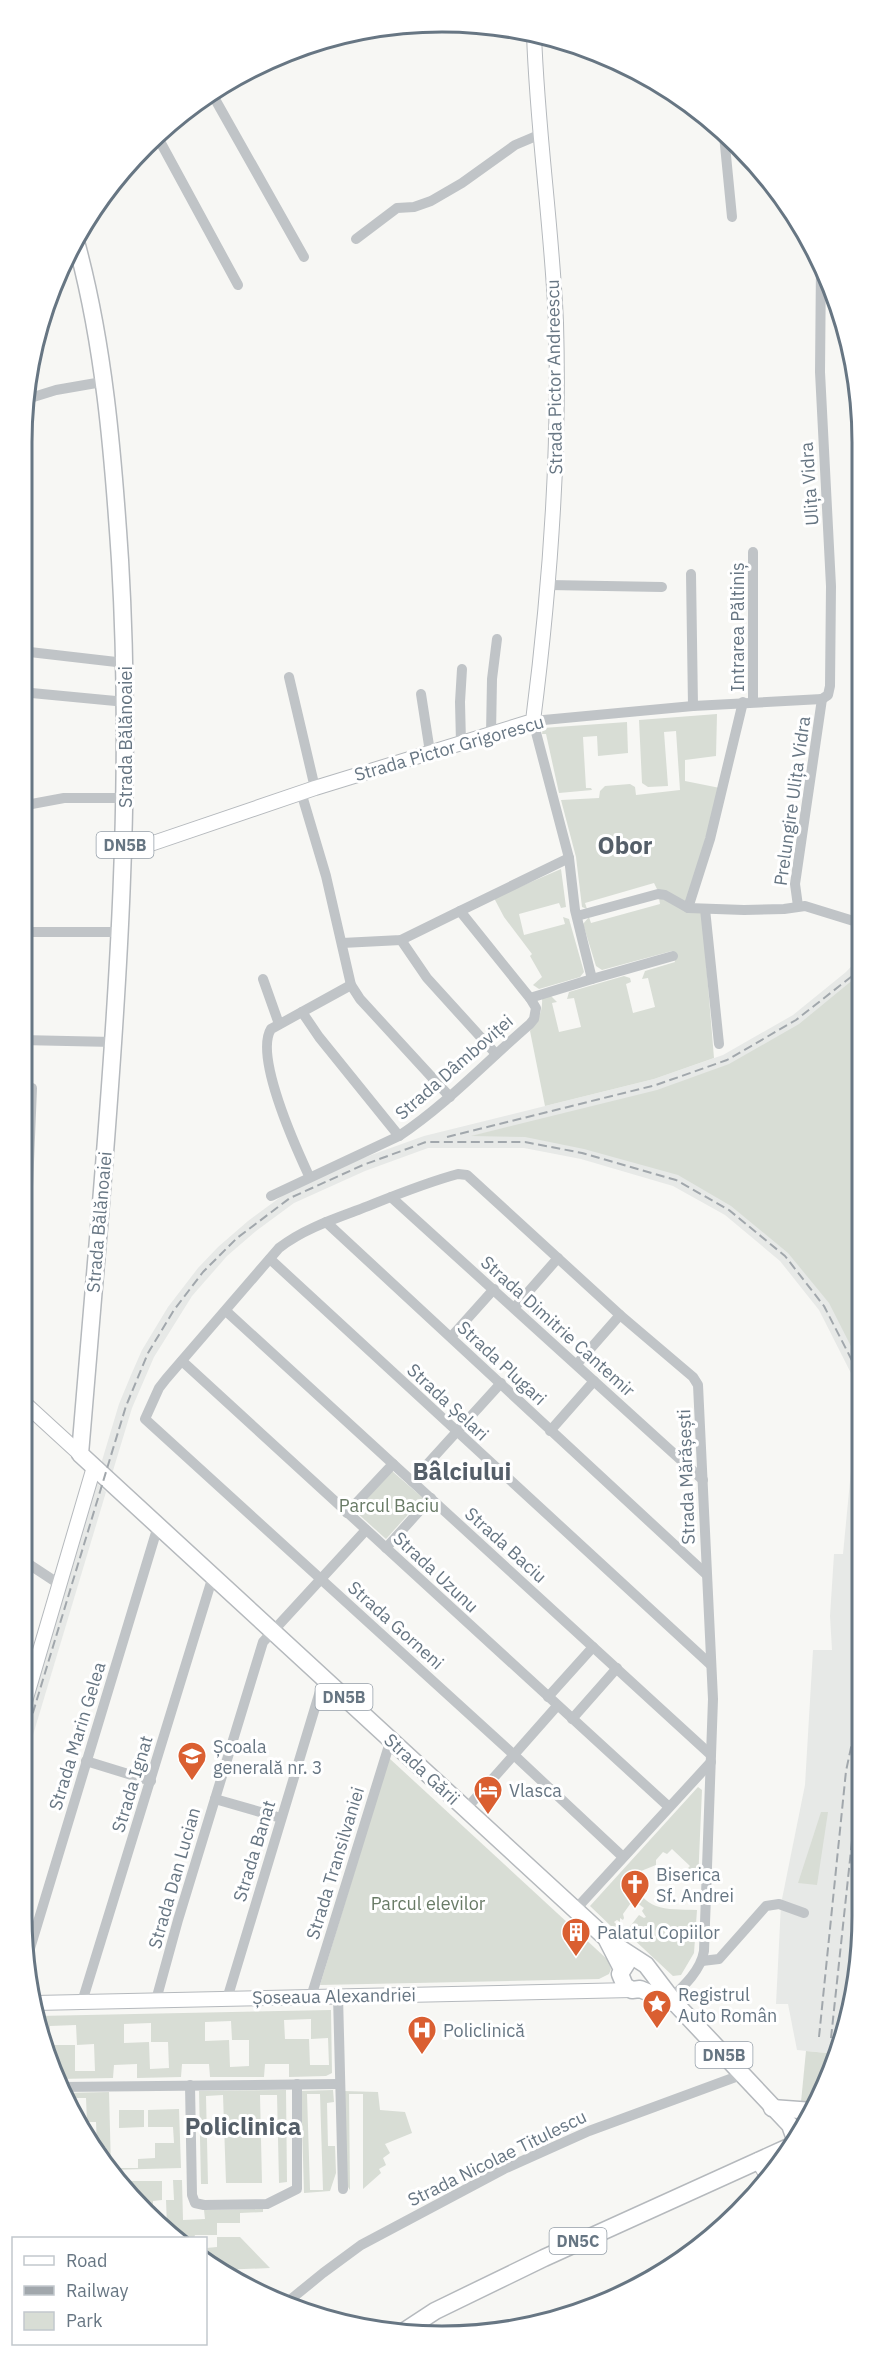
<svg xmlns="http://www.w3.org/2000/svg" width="883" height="2357" viewBox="0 0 883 2357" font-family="'IBM Plex Sans',sans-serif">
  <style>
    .built { fill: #e7e9e7 }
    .green { fill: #d8ddd5; fill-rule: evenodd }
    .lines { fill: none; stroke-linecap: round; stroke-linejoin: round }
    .secondary-casing { stroke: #b5b9bd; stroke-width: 16 }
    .primary-casing { stroke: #b5b9bd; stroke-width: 19 }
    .street { stroke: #c0c4c7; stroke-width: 10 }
    .secondary { stroke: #fff; stroke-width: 14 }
    .primary { stroke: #fff; stroke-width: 16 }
    .rail { stroke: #a1a7ac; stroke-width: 2; stroke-dasharray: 9 4.5; stroke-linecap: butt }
    .labels { text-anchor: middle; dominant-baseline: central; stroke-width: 6; stroke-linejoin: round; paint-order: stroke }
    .shield { fill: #fff; stroke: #959fa8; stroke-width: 1.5 }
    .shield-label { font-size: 16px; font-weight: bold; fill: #677683 }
    .street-label { font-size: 18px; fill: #677683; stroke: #fff }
    .park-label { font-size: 18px; fill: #697b66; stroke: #fff }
    .poi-label { font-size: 18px; fill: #677683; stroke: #fff; text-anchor: start }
    .district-label { font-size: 24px; font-weight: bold; fill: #555f69; stroke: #fff }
    .rim { fill: none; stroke: #677683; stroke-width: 3 }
  </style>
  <rect width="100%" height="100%" fill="#f7f7f4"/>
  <g class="built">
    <polygon points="860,957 861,1393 819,1310 780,1261 725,1215 673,1186 581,1159 524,1148 428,1148 365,1171 294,1203 256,1231 227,1256 192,1296 154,1357 132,1408 112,1474 101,1464 119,1404 131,1375 142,1350 168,1307 198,1268 218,1247 248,1221 286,1193 360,1159 424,1136 654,1079 723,1055 793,1015 846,972"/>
    <polygon points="851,1471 861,1472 862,1915 845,2031 837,2054 797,2050 788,2004 776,2004 781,1904 805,1785 813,1650 832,1650 830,1616 834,1554 843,1554"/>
    <polygon points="96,1482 106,1492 21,1775 21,1730"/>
  </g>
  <g class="green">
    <polygon points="717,714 716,756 685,760 685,781 720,788 687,903 657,889 654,883 585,903 587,909 582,907 576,857 561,800 599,798 600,791 605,786 630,784 635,787 636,795 680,790 676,731 664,732 668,786 648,787 642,783 639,720"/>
    <polygon points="627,722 628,753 598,756 597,736 583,737 586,788 591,788 592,790 559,793 546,734 542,734 543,728"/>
    <polygon points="561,869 566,907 561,908 559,903 519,914 524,935 565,924 563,917 569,919 584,972 580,977 539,989 533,985 542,977 530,956 532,954 504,917 494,898"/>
    <path d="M659 898 702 913 714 1058 654 1079 545 1106 530 1031C538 1020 543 1012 542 998L551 996 557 1002 552 1003 559 1032 581 1027 574 998 567 999 569 992 624 976 630 978 631 982 626 984 633 1013 655 1007 648 978 642 979 645 971 675 962 672 951 602 970 596 966 583 924 589 917 591 923 660 904Z"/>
    <polygon points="860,974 861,1366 829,1303 788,1253 731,1206 678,1175 584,1149 525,1137 471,1136 657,1090 729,1064 799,1024"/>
    <polygon points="392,1471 423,1498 386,1539 355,1511"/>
    <polygon points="389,1758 608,1960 611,1969 609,1974 599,1979 320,1985"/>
    <path d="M698 1787 702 1790 698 1881 683 1880 688 1874 685 1871 690 1866 672 1849 667 1854 663 1852 656 1860V1865L631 1875C643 1912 664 1909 697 1910L694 1953 681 1975 673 1976 629 1935 631 1932 628 1929 639 1915 644 1918 646 1917 642 1911 644 1908 633 1900 623 1914 624 1918 623 1920 620 1918V1922L617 1920 614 1922 617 1925 614 1929 590 1906Z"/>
    <polygon points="821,1812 828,1812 817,1885 798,1883"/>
    <path d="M331 2010 332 2073 326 2076 289 2077V2064H265L264 2077H210L209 2064H182L181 2077 137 2078V2064L114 2065 113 2078 56 2079 43 2051 38 2016ZM311 2019V2039L328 2038 329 2065H310L309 2039H285L284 2020ZM231 2021 232 2040H249V2066L230 2067 229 2040 205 2041V2022ZM151 2023V2042H168L169 2068 150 2069 149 2042 124 2043V2024ZM76 2025 77 2045 94 2044 95 2071H75V2045H50V2026Z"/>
    <polygon points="806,2051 837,2054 818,2103 801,2102"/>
    <polygon points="286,2090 287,2182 279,2183 277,2095 260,2095 262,2183 226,2183 223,2095 206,2096 208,2184 201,2184 199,2091"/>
    <path d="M333 2090 334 2102 327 2103 328 2146H335L336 2173 330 2191 304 2193 301 2091ZM307 2094H320L323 2190H310Z"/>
    <polygon points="344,2091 378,2092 380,2110 405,2112 412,2133 385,2144 390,2153 383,2158 386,2165 379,2169 381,2173 363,2189 363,2094 349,2094 350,2190 346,2184"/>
    <polygon points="109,2092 111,2168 138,2168 138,2159 155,2158 155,2143 174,2143 173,2127 148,2127 148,2110 179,2109 181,2168 109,2170 107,2167 106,2147 97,2147 96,2122 87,2122 86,2098 74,2098 75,2120 62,2093"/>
    <polygon points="119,2110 144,2110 144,2127 119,2128"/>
    <polygon points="173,2180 182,2180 183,2220 205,2219 204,2210 263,2209 263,2212 240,2213 240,2223 217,2223 217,2235 195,2235 194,2238 181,2238 167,2227 166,2200 174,2200"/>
    <polygon points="131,2181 162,2181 162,2200 153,2201 153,2215 132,2198"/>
    <polygon points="217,2237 240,2237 270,2268 219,2270 206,2258 206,2248 217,2247"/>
  </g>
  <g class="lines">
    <g class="secondary-casing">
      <g id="secondary">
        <path d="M124 853 315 788 533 721C550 588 560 457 556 323 552 226 537 130 534 33"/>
        <polyline points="21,1400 80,1454"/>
        <polyline points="21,1715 94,1467"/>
        <polyline points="35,2003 632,1990"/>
        <polyline points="758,2160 768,2178"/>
      </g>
    </g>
    <g class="primary-casing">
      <g id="primary">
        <path d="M75 238C104 342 113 453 120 560 133 779 118 997 100 1215 93 1295 87 1374 80 1454L606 1938 622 1969"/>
        <polyline points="609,1941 646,1965 675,2003 790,2125 795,2139"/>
        <polyline points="627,1963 620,1974 625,1986 632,1990 640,1989 674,2003"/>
        <polyline points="772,2108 813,2111"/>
        <polyline points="403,2332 435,2311 544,2258 791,2146"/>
      </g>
    </g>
    <g class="street">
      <polyline points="211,92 304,257"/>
      <polyline points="664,92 671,90"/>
      <polyline points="156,134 238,285"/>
      <polyline points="724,135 732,217"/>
      <polyline points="356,239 397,208 414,207 431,201 462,183 515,145 541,134"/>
      <polyline points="821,263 820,372 831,586 830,686 828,695 822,699"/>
      <polyline points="27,399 56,390 102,382"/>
      <polyline points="753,552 753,702"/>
      <polyline points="691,574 693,706"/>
      <polyline points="549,585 662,587"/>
      <polyline points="21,651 125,663"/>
      <polyline points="289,677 315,788"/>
      <polyline points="21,692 126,702"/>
      <polyline points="421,694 430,752"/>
      <polyline points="491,734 492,679 497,639"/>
      <polyline points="461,743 460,702 462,669"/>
      <polyline points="301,792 326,876 351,985 360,999 450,1097"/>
      <polyline points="21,806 64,798 126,798"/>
      <polyline points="798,906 795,884 822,699"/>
      <polyline points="688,908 710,839 743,702"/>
      <polyline points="705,909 719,1044"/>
      <polyline points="460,911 569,858"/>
      <polyline points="577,916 658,894 665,895 688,908 744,910 784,909 805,906 860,923"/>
      <polyline points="21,932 120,932"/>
      <polyline points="401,940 427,978 496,1054"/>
      <polyline points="342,943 401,940 460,911 530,998"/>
      <polyline points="673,956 592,979 575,910 569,858 533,721 693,706 822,699"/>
      <polyline points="263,979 279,1024"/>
      <polyline points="302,1012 319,1037 399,1136"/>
      <polyline points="21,1040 113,1042"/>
      <path d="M309 1176C296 1148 254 1056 271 1029L351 985"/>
      <path d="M271 1196 399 1136C447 1104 487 1061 530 1024L534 1019 536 1008 530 998 592 979"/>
      <polyline points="391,1197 703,1480"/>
      <polyline points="326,1222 706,1574"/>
      <polyline points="21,1224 27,1211 32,1088"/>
      <polyline points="270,1259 711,1665"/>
      <polyline points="515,1307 558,1258"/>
      <polyline points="226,1311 711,1755"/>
      <polyline points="451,1337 494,1289"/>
      <polyline points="182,1361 669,1807"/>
      <polyline points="577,1364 620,1315"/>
      <polyline points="550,1431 594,1381"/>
      <polyline points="412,1481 501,1383"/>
      <polyline points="347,1513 393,1464"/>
      <polyline points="386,1548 431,1498"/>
      <polyline points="21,1559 59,1584"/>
      <polyline points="548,1697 593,1647"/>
      <polyline points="572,1719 617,1668"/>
      <polyline points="86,1761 151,1781"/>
      <polyline points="215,1799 281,1818"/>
      <polyline points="466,1809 557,1706"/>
      <path d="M623 1857 514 1755 145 1419 159 1388 166 1379 279 1248C302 1230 331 1220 358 1210 391 1197 424 1183 458 1174L467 1175 620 1315 693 1377 698 1385 713 1699 704 1951C701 1970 684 1986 671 1998"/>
      <polyline points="575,1910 711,1762"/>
      <polyline points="28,1955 158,1526"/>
      <polyline points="702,1961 719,1959 766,1906 779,1904 804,1913"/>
      <polyline points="338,1996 343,2189"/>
      <polyline points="311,1997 391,1739"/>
      <polyline points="227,1999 324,1678"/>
      <polyline points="156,2000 178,1920 263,1642 366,1530"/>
      <polyline points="82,2002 213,1576"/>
      <polyline points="190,2085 192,2195 195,2203 204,2205 267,2204 297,2189 297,2084"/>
      <polyline points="60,2087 339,2084"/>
      <polyline points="285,2304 323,2273 361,2245 504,2169 589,2131 741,2075"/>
    </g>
    <use href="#secondary" class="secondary"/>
    <use href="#primary" class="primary"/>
    <g class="rail">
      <polyline points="447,1137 656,1085 727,1060 796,1020 851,977 860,967"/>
      <polyline points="21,1752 126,1406 148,1353 174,1310 203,1272 237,1238 290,1198 363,1165 426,1142 525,1142 582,1153 676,1180 729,1210 785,1256 824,1306 861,1378"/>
      <polyline points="819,2037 846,1771 861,1701"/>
      <polyline points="831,2038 862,1747"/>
    </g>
  </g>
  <defs>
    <g id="school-pin" transform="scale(1.5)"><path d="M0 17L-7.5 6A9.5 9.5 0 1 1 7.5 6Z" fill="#da5f31" stroke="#fff"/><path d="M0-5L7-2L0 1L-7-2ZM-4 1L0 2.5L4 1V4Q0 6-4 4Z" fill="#fff"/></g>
    <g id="hotel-pin" transform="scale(1.5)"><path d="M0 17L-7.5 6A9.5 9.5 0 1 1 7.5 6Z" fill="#da5f31" stroke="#fff"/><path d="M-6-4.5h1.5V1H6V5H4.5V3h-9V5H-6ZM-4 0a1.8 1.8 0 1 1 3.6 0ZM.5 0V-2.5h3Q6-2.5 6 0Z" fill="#fff"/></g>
    <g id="church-pin" transform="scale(1.5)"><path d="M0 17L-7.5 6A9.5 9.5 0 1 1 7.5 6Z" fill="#da5f31" stroke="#fff"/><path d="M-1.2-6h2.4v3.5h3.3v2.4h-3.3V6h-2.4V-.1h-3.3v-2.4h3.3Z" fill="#fff"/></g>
    <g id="building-pin" transform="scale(1.5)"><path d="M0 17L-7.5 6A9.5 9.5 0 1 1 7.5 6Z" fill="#da5f31" stroke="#fff"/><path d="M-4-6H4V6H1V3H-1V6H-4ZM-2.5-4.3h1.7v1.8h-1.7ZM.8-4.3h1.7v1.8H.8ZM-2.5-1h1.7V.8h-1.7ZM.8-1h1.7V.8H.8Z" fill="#fff"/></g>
    <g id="sight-pin" transform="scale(1.5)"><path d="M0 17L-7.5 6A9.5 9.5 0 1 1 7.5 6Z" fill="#da5f31" stroke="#fff"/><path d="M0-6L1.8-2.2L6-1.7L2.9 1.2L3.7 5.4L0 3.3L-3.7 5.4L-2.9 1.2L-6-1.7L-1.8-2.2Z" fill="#fff"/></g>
    <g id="hospital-pin" transform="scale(1.5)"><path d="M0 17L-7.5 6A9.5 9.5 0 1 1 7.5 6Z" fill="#da5f31" stroke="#fff"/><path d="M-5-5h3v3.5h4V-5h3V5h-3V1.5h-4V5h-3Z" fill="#fff"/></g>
  </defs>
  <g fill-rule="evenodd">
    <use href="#school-pin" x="192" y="1756"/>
    <use href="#hotel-pin" x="488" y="1790"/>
    <use href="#church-pin" x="635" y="1884"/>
    <use href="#building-pin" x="576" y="1932"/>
    <use href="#sight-pin" x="657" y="2004"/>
    <use href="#hospital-pin" x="422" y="2030"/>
  </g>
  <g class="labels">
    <g class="shield">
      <rect x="96.5" y="832" width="57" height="26" rx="4.5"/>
      <rect x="315.5" y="1684" width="57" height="26" rx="4.5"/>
      <rect x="695.5" y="2042" width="57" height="26" rx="4.5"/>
      <rect x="549.5" y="2228" width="57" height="26" rx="4.5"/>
    </g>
    <g class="shield-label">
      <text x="125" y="845">DN5B</text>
      <text x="344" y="1697">DN5B</text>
      <text x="724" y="2055">DN5B</text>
      <text x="578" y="2241">DN5C</text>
    </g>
    <g class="street-label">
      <text transform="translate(554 377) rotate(-91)">Strada Pictor Andreescu</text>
      <text transform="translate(809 484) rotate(-94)">Ulița Vidra</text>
      <text transform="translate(737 627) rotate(-90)">Intrarea Păltiniș</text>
      <text transform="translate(125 737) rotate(-90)">Strada Bălănoaiei</text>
      <text transform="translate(449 748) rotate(-16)">Strada Pictor Grigorescu</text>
      <text transform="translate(792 801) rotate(-82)">Prelungire Ulița Vidra</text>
      <text transform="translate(454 1067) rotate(-41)">Strada Dâmboviței</text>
      <text transform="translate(99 1222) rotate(-85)">Strada Bălănoaiei</text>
      <text transform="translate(558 1326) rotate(42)">Strada Dimitrie Cantemir</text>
      <text transform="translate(502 1363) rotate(43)">Strada Plugari</text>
      <text transform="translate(448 1402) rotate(43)">Strada Șelari</text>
      <text transform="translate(686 1477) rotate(-92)">Strada Mărășești</text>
      <text transform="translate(506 1545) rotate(42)">Strada Baciu</text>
      <text transform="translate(436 1572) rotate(43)">Strada Uzunu</text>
      <text transform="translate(396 1625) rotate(42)">Strada Gorneni</text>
      <text transform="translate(77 1736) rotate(-73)">Strada Marin Gelea</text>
      <text transform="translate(422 1769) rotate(43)">Strada Gării</text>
      <text transform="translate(132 1784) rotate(-73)">Strada Ignat</text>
      <text transform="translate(254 1851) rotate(-73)">Strada Banat</text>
      <text transform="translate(335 1863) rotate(-73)">Strada Transilvaniei</text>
      <text transform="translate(174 1878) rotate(-74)">Strada Dan Lucian</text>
      <text transform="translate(334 1996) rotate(-1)">Șoseaua Alexandriei</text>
      <text transform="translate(497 2158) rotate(-26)">Strada Nicolae Titulescu</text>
    </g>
    <g class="park-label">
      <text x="389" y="1505">Parcul Baciu</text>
      <text x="428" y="1903">Parcul elevilor</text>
    </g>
    <g class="poi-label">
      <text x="213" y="1746">Școala<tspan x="213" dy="21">generală nr. 3</tspan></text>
      <text x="509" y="1790">Vlasca</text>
      <text x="656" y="1874">Biserica<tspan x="656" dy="21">Sf. Andrei</tspan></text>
      <text x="597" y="1932">Palatul Copiilor</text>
      <text x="678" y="1994">Registrul<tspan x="678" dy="21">Auto Român</tspan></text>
      <text x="443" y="2030">Policlinică</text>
    </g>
    <g class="district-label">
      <text x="625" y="845">Obor</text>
      <text x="462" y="1471">Bâlciului</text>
      <text x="243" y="2126">Policlinica</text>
    </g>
  </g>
  <path d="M0 0H883V2357H0ZM442 32H442A410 410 0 0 1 852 442V1916A410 410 0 0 1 442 2326H442A410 410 0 0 1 32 1916V442A410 410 0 0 1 442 32Z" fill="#fff" fill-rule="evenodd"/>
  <path class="rim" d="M442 32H442A410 410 0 0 1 852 442V1916A410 410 0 0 1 442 2326H442A410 410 0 0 1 32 1916V442A410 410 0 0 1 442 32Z"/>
  <rect x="12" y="2237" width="195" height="108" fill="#ffffff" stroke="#c2c8cd" stroke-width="1.5"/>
  <rect x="24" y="2256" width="30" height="9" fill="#ffffff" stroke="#c2c8cd" stroke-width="1.5"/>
  <text x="66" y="2267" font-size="18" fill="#677683">Road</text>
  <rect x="24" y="2286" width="30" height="9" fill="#a1a7ac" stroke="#c2c8cd" stroke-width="1.5"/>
  <text x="66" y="2297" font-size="18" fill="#677683">Railway</text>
  <rect x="24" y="2312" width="30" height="18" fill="#d8ddd5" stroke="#c2c8cd" stroke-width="1.5"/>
  <text x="66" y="2327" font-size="18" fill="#677683">Park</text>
</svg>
